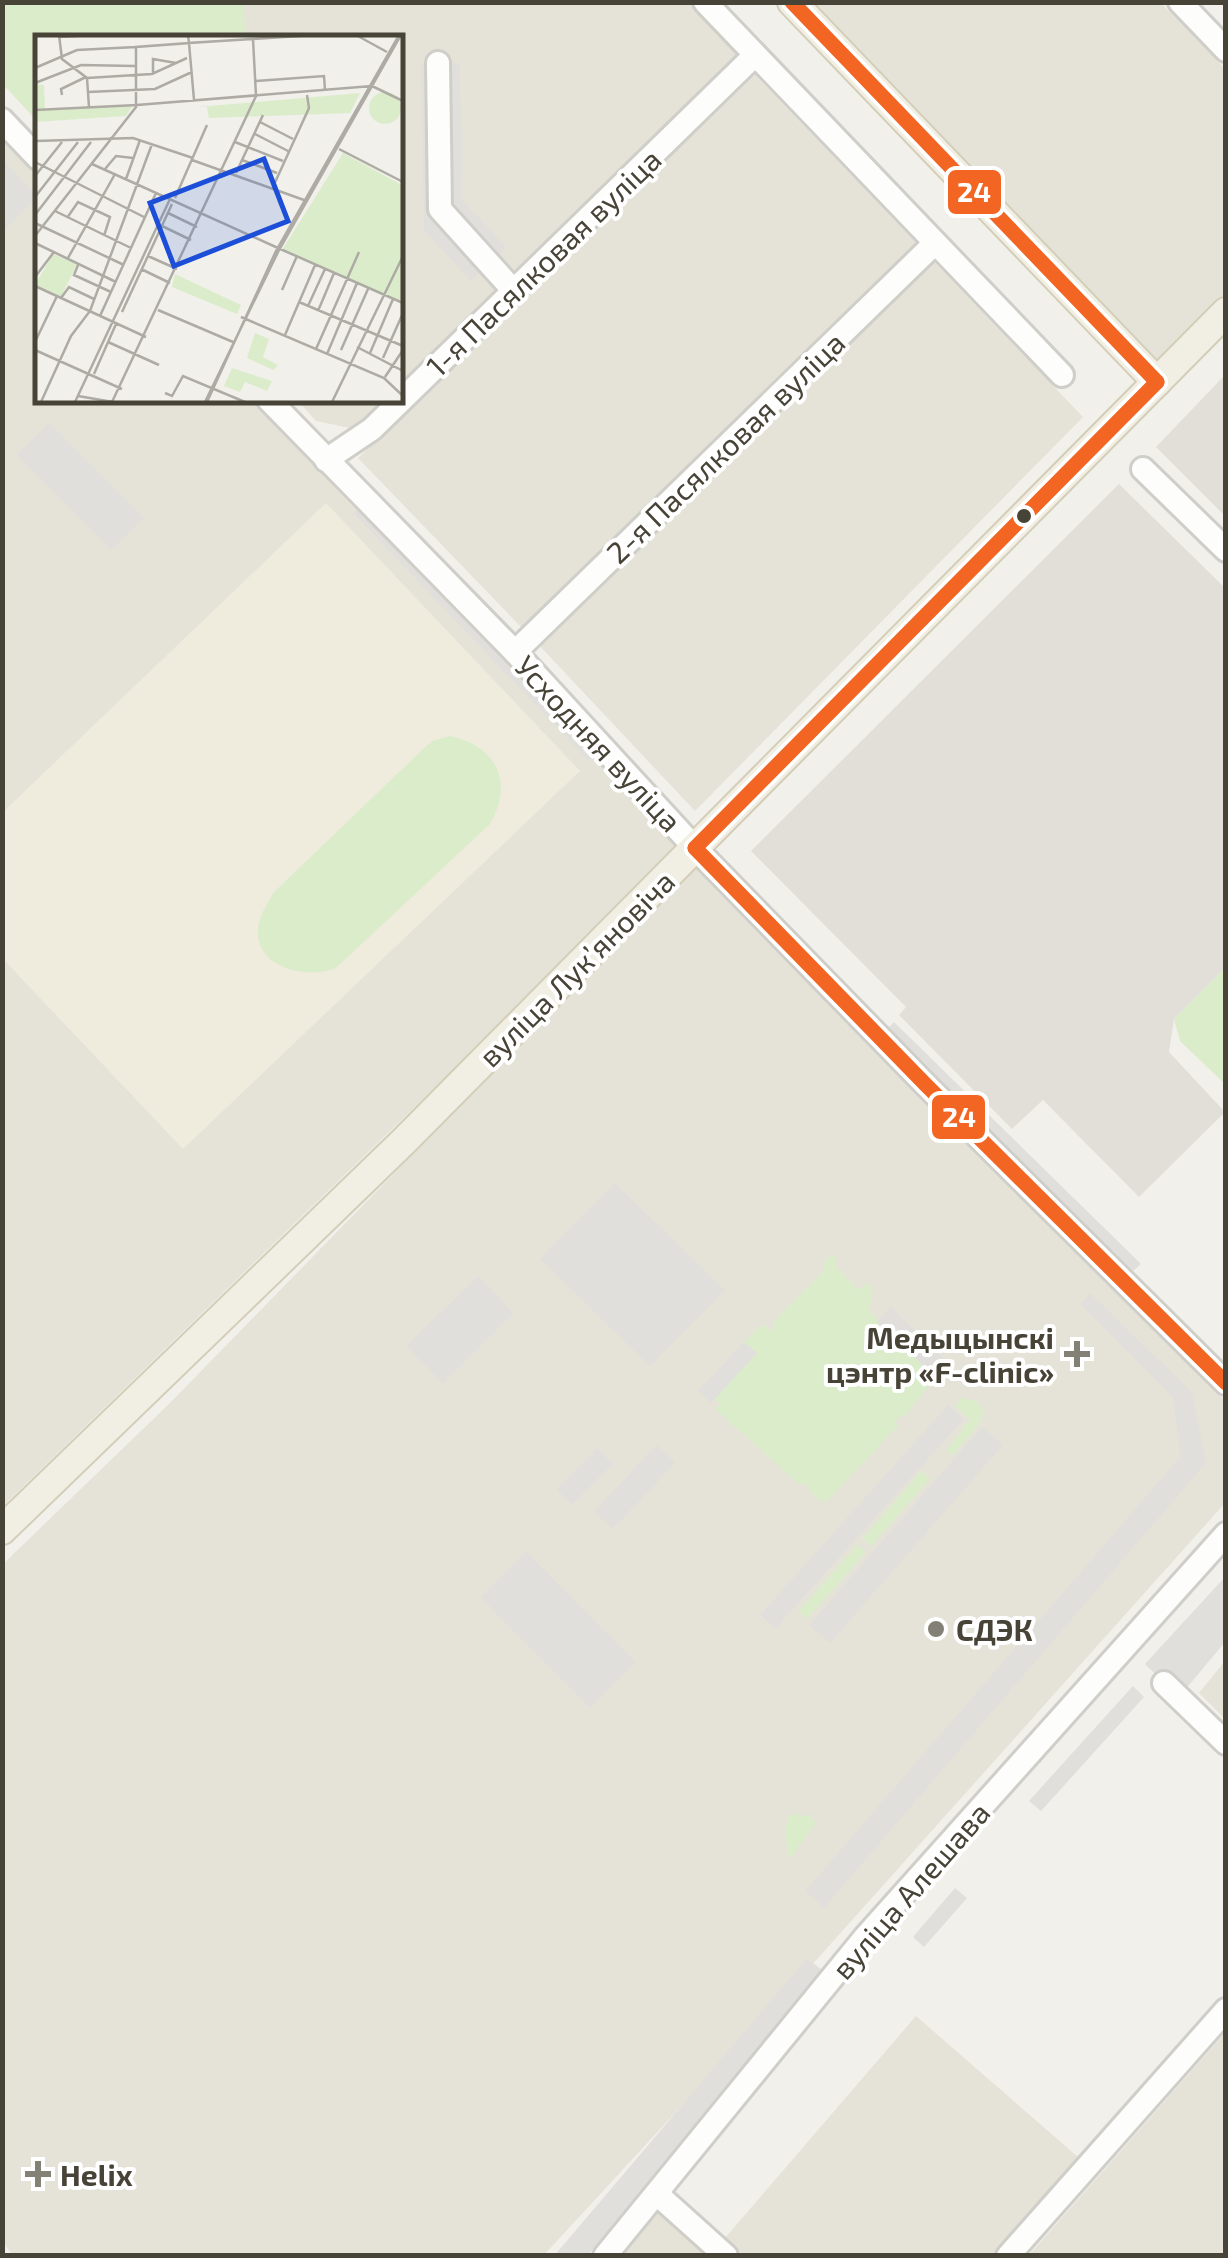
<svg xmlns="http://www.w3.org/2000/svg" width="1228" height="2258" viewBox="0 0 1228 2258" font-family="'Exo 2',sans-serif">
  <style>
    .residential { fill: #e5e3d8 }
    .industrial { fill: #e2dfd9 }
    .education { fill: #efecdd }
    .green { fill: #dbeccb }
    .parking { fill: #e1dfdb }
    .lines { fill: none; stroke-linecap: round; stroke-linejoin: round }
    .minor-casing { stroke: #cfcec9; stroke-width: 28 }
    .major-casing { stroke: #d4ceb8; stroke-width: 32 }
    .minor { stroke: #fdfdfc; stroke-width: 22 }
    .major { stroke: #f1efe4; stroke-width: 28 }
    .bus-1-casing { stroke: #fff; stroke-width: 22 }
    .bus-1 { stroke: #f26522; stroke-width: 15 }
    .bus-dot { fill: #484337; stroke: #fff; stroke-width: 4 }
    .poi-dot { fill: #838076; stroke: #fff; stroke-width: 4 }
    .labels { text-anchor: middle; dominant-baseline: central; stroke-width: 8; stroke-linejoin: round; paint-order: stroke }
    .street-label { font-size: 30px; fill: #484337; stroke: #fff }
    .poi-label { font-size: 30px; font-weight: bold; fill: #484337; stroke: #fff; text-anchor: start }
    .inset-road { fill: none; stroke: #adaba3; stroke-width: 2.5 }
    .view { fill: #1d4ed8; fill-opacity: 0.15; stroke: #1d4ed8; stroke-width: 5 }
    .inset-edge { fill: none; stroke: #484337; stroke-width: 5 }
    .line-badge { stroke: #fff; stroke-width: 4 }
    .badge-label { font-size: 28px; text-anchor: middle; font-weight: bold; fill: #fff }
  </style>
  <rect width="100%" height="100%" fill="#f1f0eb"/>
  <g class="residential">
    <polygon points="3,2 689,3 740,56 400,387 400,38 38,38 37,121 3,84"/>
    <polygon points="815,3 1161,3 1225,69 1225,296 1160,364"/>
    <polygon points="755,75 919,246 523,629 358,458"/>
    <polygon points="2,133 37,171 38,400 251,400 681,849 3,1506"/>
    <polygon points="933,261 1083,417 695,811 537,643"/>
    <polygon points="297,400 387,400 369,417 350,428 316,421"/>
    <polygon points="694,866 1225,1401 1225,1503 819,1957 544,2255 13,2256 3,2242 3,1564 170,1403"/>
    <polygon points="1225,1661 1225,1719 1199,1693"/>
    <polygon points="916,2016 1079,2158 994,2255 744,2255 725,2238"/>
    <polygon points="1225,2033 1225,2255 1029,2255"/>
    <polygon points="655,2210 706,2255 617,2256"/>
  </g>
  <g class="industrial">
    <polygon points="1225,375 1225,516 1156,447"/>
    <polygon points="1119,484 1225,588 1225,968 1174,1019 1169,1052 1225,1112 1139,1197 1043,1100 1012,1129 899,1015 906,1007 751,851"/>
  </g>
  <polygon class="education" points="326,503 580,771 183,1149 3,959 3,812"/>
  <g class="green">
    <polygon points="3,2 244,3 245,37 38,38 37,121 3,84"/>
    <path d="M450 736C497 746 514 782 490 824L336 968C307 980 254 968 258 928 260 914 267 904 274 892L421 751 432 741Z"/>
    <polygon points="1225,968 1225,1084 1180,1041 1174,1019"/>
    <polygon points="836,1255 835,1266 859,1290 868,1283 873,1289 869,1312 938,1375 904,1417 901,1415 895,1422 898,1426 826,1502 815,1497 805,1483 800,1485 714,1408 721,1406 716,1400 712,1400 757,1354 744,1342 763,1324 771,1331 775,1326 772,1323 823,1272 826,1258"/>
    <polygon points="961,1398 977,1401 984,1411 979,1424 953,1455 946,1451 970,1419 955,1407"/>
    <polygon points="921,1471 930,1479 871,1546 863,1538"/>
    <polygon points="857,1545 866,1552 807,1619 799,1611"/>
    <polygon points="789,1814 810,1816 816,1823 791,1857 788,1857 785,1830"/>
  </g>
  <g class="parking">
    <polygon points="421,63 460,63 462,199 506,247 471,281 424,230"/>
    <polygon points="3,160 38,197 3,231"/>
    <polygon points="49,422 144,518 111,550 16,455"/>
    <polygon points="362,505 598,752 589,761 353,513"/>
    <polygon points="894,1022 1141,1264 1133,1271 887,1029"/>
    <polygon points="615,1183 725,1290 650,1366 540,1259"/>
    <polygon points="478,1276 514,1313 443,1384 406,1346"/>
    <polygon points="1090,1293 1192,1392 1206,1463 824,1908 805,1891 1181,1456 1173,1398 1080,1304"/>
    <polygon points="891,1307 942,1357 929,1371 877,1322"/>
    <polygon points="744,1342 757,1353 711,1403 698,1391"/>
    <polygon points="948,1405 964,1419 775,1629 760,1615"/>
    <polygon points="982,1427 1003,1445 830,1643 809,1625"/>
    <polygon points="656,1445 675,1463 613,1529 594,1512"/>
    <polygon points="597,1448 613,1464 572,1505 556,1489"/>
    <polygon points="526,1551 636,1662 590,1708 480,1597"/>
    <polygon points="1225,1577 1225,1642 1179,1697 1145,1664"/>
    <polygon points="1133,1686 1144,1697 1041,1811 1029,1801"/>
    <polygon points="955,1888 967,1898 924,1947 913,1937"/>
    <polygon points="807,1958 827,1974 588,2255 554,2256"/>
  </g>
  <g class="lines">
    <g class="minor-casing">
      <g id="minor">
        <polyline points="705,2 1062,375"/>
        <polyline points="1180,2 1226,50"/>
        <polyline points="438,63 440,209 513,290"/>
        <polyline points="2,120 38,158"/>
        <polyline points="269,400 515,652 695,848 926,1085 1226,1383"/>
        <polyline points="326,460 372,429 754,56"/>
        <polyline points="1143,469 1226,550"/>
        <polyline points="515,652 935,243"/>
        <polyline points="1164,1683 1226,1743"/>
        <polyline points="657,2194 726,2256"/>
        <polyline points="605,2256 866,1936 1226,1534"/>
        <polyline points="1008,2256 1226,2010"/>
      </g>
    </g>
    <g class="major-casing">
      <g id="major">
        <polyline points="792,2 1157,382"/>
        <polyline points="2,1530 403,1142 1226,312"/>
      </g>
    </g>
    <use href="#minor" class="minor"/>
    <use href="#major" class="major"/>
    <g class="bus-1-casing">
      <g id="bus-1">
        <polyline points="792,2 1157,382"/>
        <polyline points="695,848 926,1085 1226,1383"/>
        <polyline points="695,848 1157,382"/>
      </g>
    </g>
    <use href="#bus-1" class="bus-1"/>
  </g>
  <circle class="bus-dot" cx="1024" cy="516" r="9"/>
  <g class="poi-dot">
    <path d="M1072 1339h10v10h10v10h-10v10h-10v-10h-10v-10h10z"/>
    <circle cx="936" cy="1629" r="10"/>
    <path d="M33 2159h10v10h10v10h-10v10h-10v-10h-10v-10h10z"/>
  </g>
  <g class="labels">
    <g class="street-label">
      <text transform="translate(543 262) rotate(-44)">1-я Пасялковая вуліца</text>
      <text transform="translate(725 447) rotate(-44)">2-я Пасялковая вуліца</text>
      <text transform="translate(599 743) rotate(47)">Усходняя вуліца</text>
      <text transform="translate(576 968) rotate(-45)">вуліца Лукʼяновіча</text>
      <text transform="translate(910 1890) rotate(-49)">вуліца Алешава</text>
    </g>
    <g class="poi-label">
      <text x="1054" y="1337" text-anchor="end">Медыцынскі<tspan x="1054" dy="34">цэнтр «F-clinic»</tspan></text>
      <text x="956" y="1629">СДЭК</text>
      <text x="60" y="2174">Helix</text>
    </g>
  </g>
  <g transform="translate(35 35)">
    <rect width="368" height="368" fill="#f1f0eb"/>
    <path d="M0 49 9 50 10 75 98 70 91 81 0 87ZM334 73a16 16 0 1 1 32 0a16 16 0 1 1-32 0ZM325 58 315 78 174 83 172 72H163ZM308 118 367 150V268L247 215ZM18 219 42 229 26 262 0 250ZM140 239 206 270 202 279 137 252ZM220 298 234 304 228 322 243 330 238 335 212 323ZM197 333 237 346 232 356 210 347 205 357 189 351Z" fill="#dbeccb"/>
    <path class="inset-road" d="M24 0 27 24 52 43 54 72M321 0 352 17M24 2 59 0M0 33 42 15 101 12M118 38V24L141 28M52 43 117 39 152 23M221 46 289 41 290 55M0 48 46 30 100 31M337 51 368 66M53 57 120 54 157 37M27 60 26 54 51 42M159 65 154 8 280 0M102 70 337 51M0 75 102 70M225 87 258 104M220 99 253 116M0 106 98 103 158 123M200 107 248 126M304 114 368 147M157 125 269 165M207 125 242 138M0 127 109 182M57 129 243 213M70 134 81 121 98 123M201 138 228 80M0 141 27 107M91 144 105 105M237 154 274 73 272 60M0 162 43 107M140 163 172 90M20 176 96 213M133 178 162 192M0 180 56 107M32 183 43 167 75 182 69 201M0 188 89 230M127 191 156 205M0 201 101 72V12L154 8 153 0M0 208 81 247M243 213 368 268M113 221 142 234M33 223 80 139M43 230 39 240 76 257M106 234 135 248M0 242 19 217M0 251 111 302M247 255 262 221M26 263 34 252 59 264M264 267 368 311M273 271 290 234M123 275 198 307M283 276 299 238M87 277 137 169M65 281 121 158M206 282 349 343 368 361M250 300 280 230M0 307 22 261M73 307 124 330M322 312 368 336M281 314 324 217M0 315 87 354M306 315 333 254M335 318 358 264M292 319 322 248M348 323 368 278M59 339 81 289M350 342 368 315M130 358 137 361 148 341 210 367M43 361 78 367M6 367 36 301 55 276 117 109M40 367 135 164M77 367 221 61 218 4M170 367 243 217 366 0M172 367 241 216 364 0M297 367 368 221"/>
    <path class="view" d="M229 124 253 186 139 231 115 168Z"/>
    <rect width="368" height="368" class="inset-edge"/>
  </g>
  <g class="line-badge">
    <rect x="946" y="168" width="57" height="48" rx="10" fill="#f26522"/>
    <rect x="930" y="1093" width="57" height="48" rx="10" fill="#f26522"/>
  </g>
  <g class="badge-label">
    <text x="974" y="202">24</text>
    <text x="959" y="1127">24</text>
  </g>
  <rect width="1228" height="2258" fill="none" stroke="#484337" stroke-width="10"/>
</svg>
